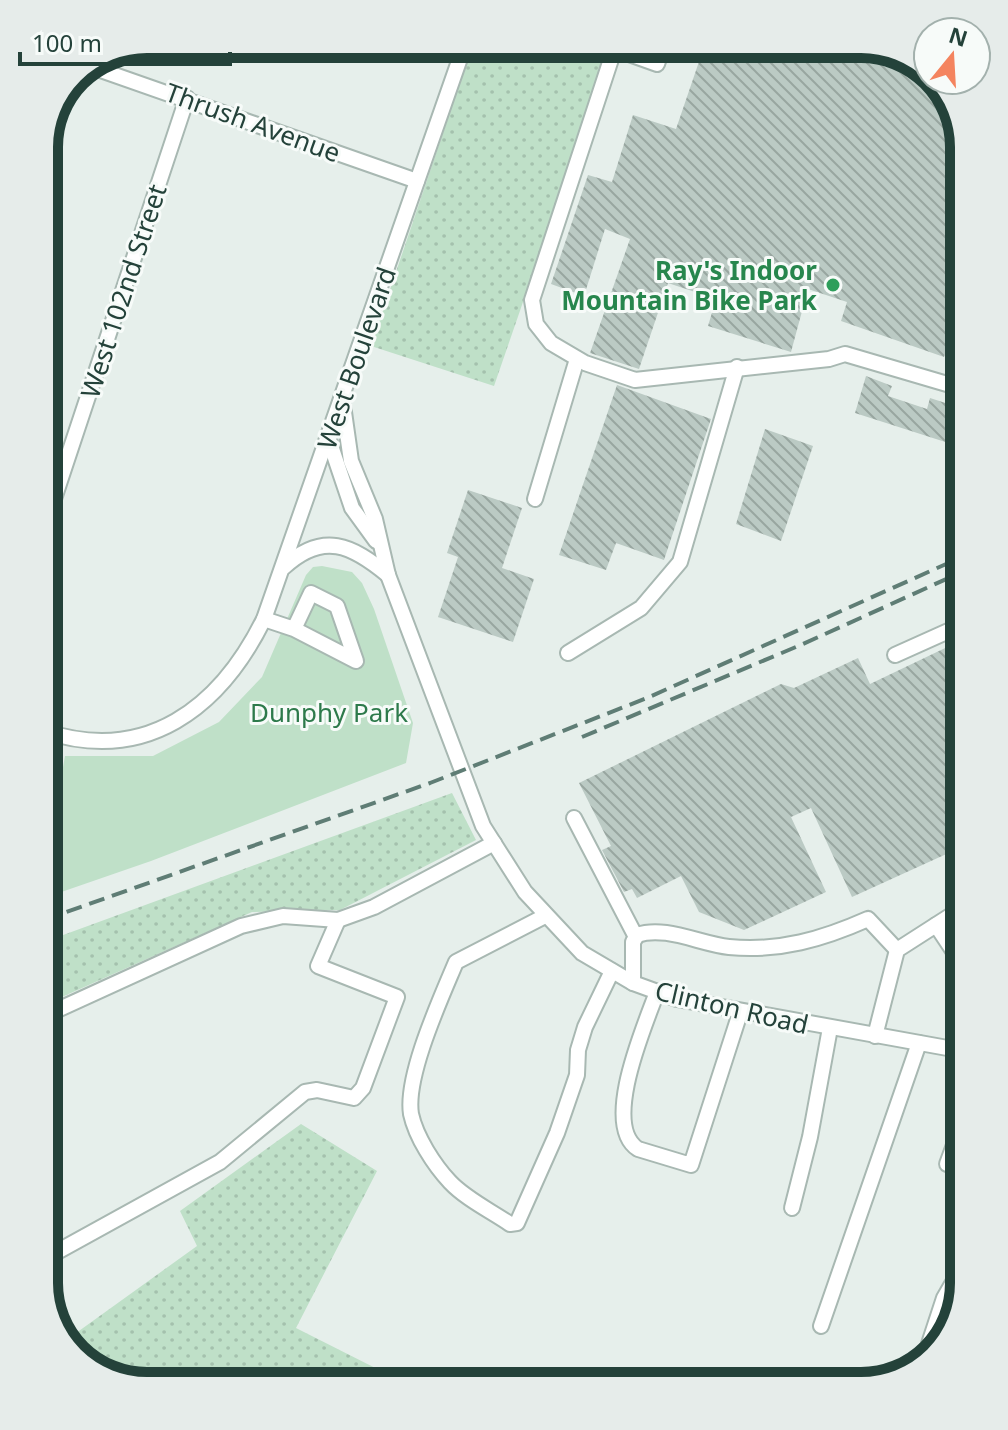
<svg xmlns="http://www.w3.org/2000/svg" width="1008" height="1430" viewBox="0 0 1008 1430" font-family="'Noto Sans',sans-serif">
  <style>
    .grass { fill: url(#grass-dots) }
    .forest { fill: url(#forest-firs) }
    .park { fill: #bfe0c8 }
    .building { fill: url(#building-back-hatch) }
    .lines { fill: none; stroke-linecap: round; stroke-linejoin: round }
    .minor-casing { stroke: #a8b8b2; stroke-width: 18 }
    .minor { stroke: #fff; stroke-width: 14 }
    .rail { stroke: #5f7d75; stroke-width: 4; stroke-dasharray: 16 8; stroke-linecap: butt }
    .leisure-dot { fill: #2e9e5b; stroke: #f7fbf9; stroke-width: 3 }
    .labels { text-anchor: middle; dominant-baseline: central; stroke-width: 6; stroke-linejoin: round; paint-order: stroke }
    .street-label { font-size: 26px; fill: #24423a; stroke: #f7fbf9 }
    .leisure-label { font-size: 26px; font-weight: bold; fill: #27864d; stroke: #f7fbf9; text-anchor: end }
    .park-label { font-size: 26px; fill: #2d7a4b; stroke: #f7fbf9 }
    .rim { fill: none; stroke: #24423a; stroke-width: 10 }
  </style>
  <defs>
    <pattern id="grass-dots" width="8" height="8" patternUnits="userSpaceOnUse" patternTransform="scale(2)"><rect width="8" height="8" fill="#bfe0c8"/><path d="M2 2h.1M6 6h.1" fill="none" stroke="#a4c1ad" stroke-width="1.8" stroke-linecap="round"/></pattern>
    <pattern id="forest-firs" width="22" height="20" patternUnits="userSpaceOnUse" patternTransform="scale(2)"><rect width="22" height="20" fill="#bfe0c8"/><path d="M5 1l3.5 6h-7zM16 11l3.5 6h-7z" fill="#a4c1ad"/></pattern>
    <pattern id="building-back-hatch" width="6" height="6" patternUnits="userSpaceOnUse" patternTransform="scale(2)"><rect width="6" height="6" fill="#bbcac4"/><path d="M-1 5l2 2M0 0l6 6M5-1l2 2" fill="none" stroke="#98a6a0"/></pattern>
  </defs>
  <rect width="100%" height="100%" fill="#e6efeb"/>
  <g class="grass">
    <polygon points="473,44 612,44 494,386 371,346"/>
    <polygon points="452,793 476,840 340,910 252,912 44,1005 44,942"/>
    <polygon points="301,1124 377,1171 296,1328 411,1386 141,1386 95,1372 65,1341 197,1246 180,1211"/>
    <polygon points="548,1368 584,1386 499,1386"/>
  </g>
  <polygon class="forest" points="59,787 44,873 44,791"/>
  <polygon class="park" points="322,566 352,572 362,583 374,609 413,723 406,763 151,861 44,898 44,873 65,756 153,756 219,722 262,677 306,575 313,567"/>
  <g class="building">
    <polygon points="705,44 856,44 925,69 928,80 935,80 950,96 964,147 964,302 944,357 841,321 847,302 808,289 791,352 708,326 716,299 668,283 639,369 590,353 630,239 605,229 584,296 551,284 588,175 612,182 633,115 676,129"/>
    <polygon points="866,376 892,386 888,396 927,409 930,398 964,409 964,448 855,413"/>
    <polygon points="617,385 711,419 664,560 616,543 606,570 559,555"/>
    <polygon points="765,429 813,446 781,541 736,524"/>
    <polygon points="468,490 522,508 502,568 534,579 513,642 438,617 458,557 447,553"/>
    <polygon points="964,639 964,846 852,897 811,808 791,817 826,892 744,930 699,912 681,876 637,898 632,889 624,892 602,850 611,846 579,783 781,684 794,688 858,658 870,684"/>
  </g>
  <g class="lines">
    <g class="minor-casing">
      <g id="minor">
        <polyline points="616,44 532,300 536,324 551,343 585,363 635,380 829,359 845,354 964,389"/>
        <polyline points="615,49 657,64 664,44"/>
        <polyline points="89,66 417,181"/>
        <polyline points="342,398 351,461 375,519 388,575 483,826 525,892 582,953 633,983 677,999 964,1051"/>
        <polyline points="328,437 352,508 376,541"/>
        <polyline points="535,499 577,359"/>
        <polyline points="44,529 187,98"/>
        <path d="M284 567C323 531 352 545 388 575"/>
        <polyline points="264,619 294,629 356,661 337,606 311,593 294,629"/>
        <polyline points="568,653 641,608 680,562 737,367"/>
        <polyline points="895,655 964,624"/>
        <path d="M44 731C146 765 220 708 264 619L465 44"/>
        <polyline points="574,818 636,937"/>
        <polyline points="964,868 964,867"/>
        <path d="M545 916 456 962C441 998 405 1076 411 1114 416 1137 434 1165 450 1182 466 1199 491 1211 510 1224L517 1223 557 1133 577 1075 578 1050 585 1027 612 971"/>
        <polyline points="936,925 964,967"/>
        <path d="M633 983V942L637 935C665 925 700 944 729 947 779 952 823 939 868 919L897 950"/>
        <path d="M657 992C645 1025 601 1125 638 1149L691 1165 740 1013"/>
        <polyline points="44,1016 241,926 283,916 338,920 374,907 494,843"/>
        <polyline points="875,1036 897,950 964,907"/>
        <polyline points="947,1164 964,1118"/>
        <polyline points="792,1208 810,1137 830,1028"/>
        <polyline points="44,1259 220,1162 305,1092 317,1090 354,1098 363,1088 397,997 318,966 338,920"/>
        <polyline points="821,1326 919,1043"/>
        <polyline points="923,1362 944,1298 955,1279 964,1281"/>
      </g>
    </g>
    <use href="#minor" class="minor"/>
    <g class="rail">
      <polyline points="582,737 803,644 964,571"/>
      <polyline points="44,920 430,783 647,698 964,556"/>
    </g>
  </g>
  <circle class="leisure-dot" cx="833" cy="285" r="8"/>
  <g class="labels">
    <g class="street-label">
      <text transform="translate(253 122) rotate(20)">Thrush Avenue</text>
      <text transform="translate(123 291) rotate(-72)">West 102nd Street</text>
      <text transform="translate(356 358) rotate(-71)">West Boulevard</text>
      <text transform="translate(732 1007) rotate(13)">Clinton Road</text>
    </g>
    <g class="leisure-label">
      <text x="817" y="270">Ray's Indoor<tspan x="817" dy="30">Mountain Bike Park</tspan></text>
    </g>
    <g class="park-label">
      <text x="329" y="712">Dunphy Park</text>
    </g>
  </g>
  <path d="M0 0H1008V1430H0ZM147 58H861A89 89 0 0 1 950 147V1283A89 89 0 0 1 861 1372H147A89 89 0 0 1 58 1283V147A89 89 0 0 1 147 58Z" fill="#e6ecea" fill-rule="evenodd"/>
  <path class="rim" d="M147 58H861A89 89 0 0 1 950 147V1283A89 89 0 0 1 861 1372H147A89 89 0 0 1 58 1283V147A89 89 0 0 1 147 58Z"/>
  <g transform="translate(952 56) rotate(18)"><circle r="38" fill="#f7fbf9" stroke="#a3b1ad" stroke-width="2"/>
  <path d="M0-6L14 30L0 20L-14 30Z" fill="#f4845f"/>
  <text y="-12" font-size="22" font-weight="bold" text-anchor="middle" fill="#24423a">N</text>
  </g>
  <path d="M20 52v12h210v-12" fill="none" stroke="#24423a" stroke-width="4"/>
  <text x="32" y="52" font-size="24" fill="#24423a" stroke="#f7fbf9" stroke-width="6" paint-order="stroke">100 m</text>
</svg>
